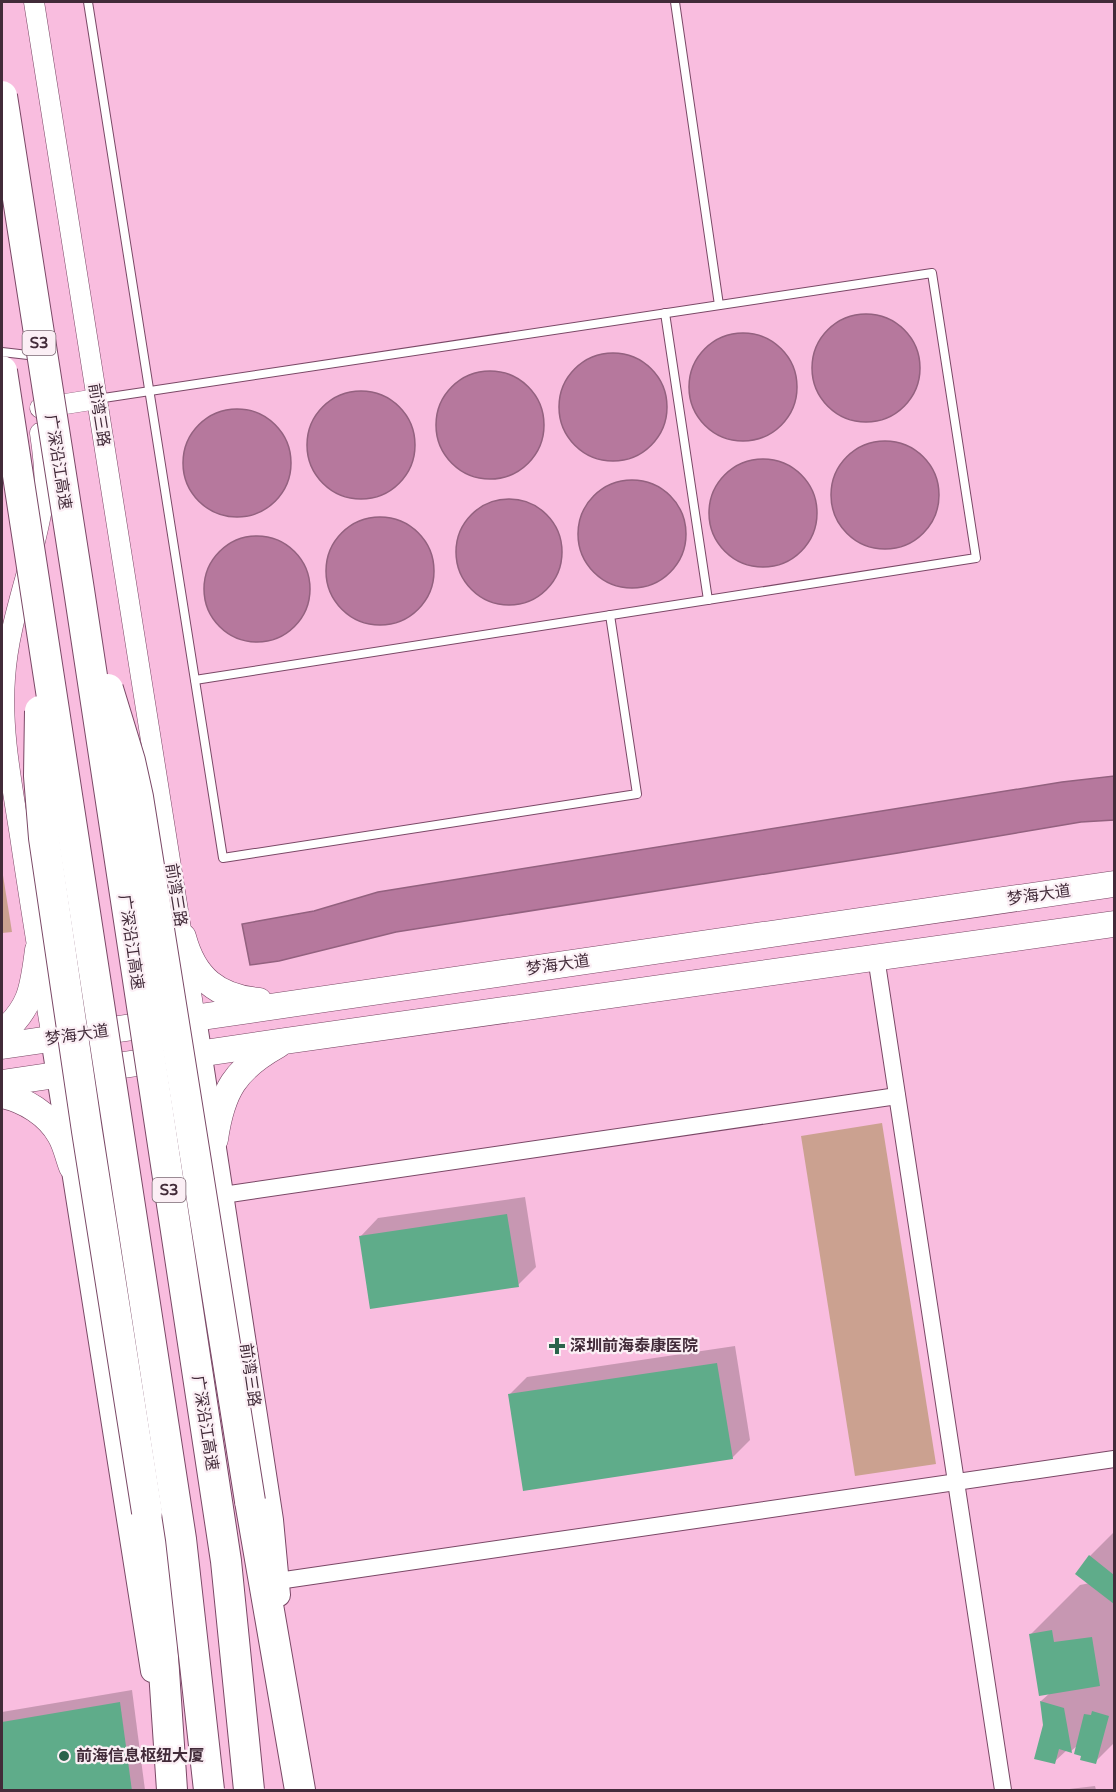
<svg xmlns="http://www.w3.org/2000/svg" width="1116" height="1792" viewBox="0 0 1116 1792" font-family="'Varela Round','Noto Sans SC',sans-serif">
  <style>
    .green { fill: #cba190 }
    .water { fill: #b6789d; stroke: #93617f; stroke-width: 1.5 }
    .shadow { fill: #0003 }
    .building { fill: #5fac8a }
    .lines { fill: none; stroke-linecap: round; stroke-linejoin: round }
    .service-casing { stroke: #7a4866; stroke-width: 10 }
    .minor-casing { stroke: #7a4866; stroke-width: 18 }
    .tertiary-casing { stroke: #7a4866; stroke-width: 21 }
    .secondary-casing { stroke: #7a4866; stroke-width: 24 }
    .primary-casing { stroke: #7a4866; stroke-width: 27 }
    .motorway-casing { stroke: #7a4866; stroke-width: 32 }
    .service { stroke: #fff; stroke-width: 8 }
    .minor { stroke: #fff; stroke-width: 16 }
    .tertiary { stroke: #fff; stroke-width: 20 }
    .secondary { stroke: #fff; stroke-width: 22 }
    .primary { stroke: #fff; stroke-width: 26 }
    .motorway { stroke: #fff; stroke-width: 30 }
    .motorway-bridge-casing { stroke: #7a4866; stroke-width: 32; stroke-linecap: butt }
    .motorway-bridge { stroke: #fff; stroke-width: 30 }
    .poi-dot { fill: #2a634b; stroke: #fbeff5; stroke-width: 2 }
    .labels { text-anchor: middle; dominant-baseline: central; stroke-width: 4.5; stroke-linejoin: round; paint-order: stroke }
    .shield { fill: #fbeff5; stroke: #7a6671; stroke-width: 1.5 }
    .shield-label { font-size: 15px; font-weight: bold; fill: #422b39 }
    .street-label { font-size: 16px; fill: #422b39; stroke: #fbeff5 }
    .poi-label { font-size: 16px; font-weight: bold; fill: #422b39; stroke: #fbeff5; text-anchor: start }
  </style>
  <rect width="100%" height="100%" fill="#f9bddf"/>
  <g class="green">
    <polygon points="2,869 12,932 2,933"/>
    <polygon points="882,1123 936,1464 855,1476 801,1136"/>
  </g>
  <g class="water">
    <circle cx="866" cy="368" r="54"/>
    <circle cx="743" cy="387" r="54"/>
    <circle cx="613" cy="407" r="54"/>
    <circle cx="490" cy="425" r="54"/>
    <circle cx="361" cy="445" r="54"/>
    <circle cx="237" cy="463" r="54"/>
    <circle cx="885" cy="495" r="54"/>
    <circle cx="763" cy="513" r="54"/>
    <circle cx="632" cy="534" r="54"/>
    <circle cx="509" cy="552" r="53"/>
    <circle cx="380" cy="571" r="54"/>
    <circle cx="257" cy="589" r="53"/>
    <polygon points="1114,776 1114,820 1081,822 898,853 396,932 279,961 250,965 242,924 314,911 378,892 1062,782"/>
  </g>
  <g class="shadow">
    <polygon points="525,1197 536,1267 518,1285 360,1237 378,1218"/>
    <polygon points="735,1346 750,1440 732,1458 509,1395 527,1377"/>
    <polygon points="1114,1532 1114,1743 1095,1762 1083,1755 1078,1745 1071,1751 1067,1750 1054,1762 1045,1725 1041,1701 1050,1693 1031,1634 1080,1585 1090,1583 1090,1556"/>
    <polygon points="132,1690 145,1790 2,1790 2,1712"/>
    <polygon points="1095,1786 1096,1790 1061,1790"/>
  </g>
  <g class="building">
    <polygon points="507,1214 519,1287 370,1309 359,1236"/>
    <polygon points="717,1363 733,1459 523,1491 508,1394"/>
    <polygon points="1089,1555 1114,1575 1114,1604 1075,1574"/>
    <polygon points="1052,1630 1054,1642 1092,1637 1100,1686 1039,1696 1029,1634"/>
    <polygon points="1040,1701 1064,1708 1072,1753 1059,1749 1055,1764 1034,1759 1043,1725"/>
    <polygon points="120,1702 132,1791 2,1791 2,1722"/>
    <polygon points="1092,1711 1109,1716 1096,1764 1080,1760 1081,1756 1074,1754 1084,1714 1091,1715"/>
  </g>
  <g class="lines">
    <g class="service-casing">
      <g id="service">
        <polyline points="88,2 223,858 637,794 610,615"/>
        <polyline points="675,2 719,305"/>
        <polyline points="665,313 708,600"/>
        <polyline points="2,352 28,355"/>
        <polyline points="97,399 932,273 976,558 195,680"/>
      </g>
    </g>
    <g class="minor-casing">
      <g id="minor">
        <polyline points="876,957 1003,1790"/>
        <polyline points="223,1195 897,1096"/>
        <polyline points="278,1581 1114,1459"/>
      </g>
    </g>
    <g class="tertiary-casing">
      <g id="tertiary">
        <polyline points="34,2 195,1018"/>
        <polyline points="40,408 97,399"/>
        <path d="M40 433C43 453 46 475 44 496 36 558 9 615 5 678 1 731 12 784 20 836 30 904 41 971 52 1038"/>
      </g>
    </g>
    <g class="secondary-casing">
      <g id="secondary">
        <polyline points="195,1018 272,1520 279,1595"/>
        <polyline points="52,1038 152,1671"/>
      </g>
    </g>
    <g class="primary-casing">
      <g id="primary">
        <path d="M183 937C194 978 217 997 259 1001"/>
        <path d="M2 1033C32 1007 33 987 38 950"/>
        <polyline points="2,1046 1114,884"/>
        <polyline points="2,1083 285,1041 1114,924"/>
        <path d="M2 1095C25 1100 48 1114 60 1135 66 1145 68 1157 72 1167"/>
        <path d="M215 1139C222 1091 235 1069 278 1045"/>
      </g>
    </g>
    <g class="motorway-casing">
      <g id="motorway">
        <polyline points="250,1501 300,1790"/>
        <polyline points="147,1512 160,1611 172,1790"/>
      </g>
    </g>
    <use href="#service" class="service"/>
    <use href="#minor" class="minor"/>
    <use href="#tertiary" class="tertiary"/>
    <use href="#secondary" class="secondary"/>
    <use href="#primary" class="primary"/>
    <use href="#motorway" class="motorway"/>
    <g class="motorway-bridge-casing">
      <g id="motorway-bridge">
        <polyline points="2,96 79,590 226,1561 249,1790"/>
        <polyline points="2,371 181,1539 209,1790"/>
        <polyline points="108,689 130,761 138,797 250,1501"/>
        <polyline points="40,711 39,776 44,838 87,1131 147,1512"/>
      </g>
    </g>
    <use href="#motorway-bridge" class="motorway-bridge"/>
  </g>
  <g class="poi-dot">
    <path d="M554 1337h6v6h6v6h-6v6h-6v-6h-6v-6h6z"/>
    <circle cx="64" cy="1756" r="6"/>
  </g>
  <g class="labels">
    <g class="shield">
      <rect x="22.5" y="331" width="33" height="24" rx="4.5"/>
      <rect x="152.5" y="1178" width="33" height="24" rx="4.5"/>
    </g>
    <g class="shield-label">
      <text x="39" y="343">S3</text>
      <text x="169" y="1190">S3</text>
    </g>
    <g class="street-label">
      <text transform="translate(99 415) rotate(81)">前湾三路</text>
      <text transform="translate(58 462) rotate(81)">广深沿江高速</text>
      <text transform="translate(176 895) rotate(81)">前湾三路</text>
      <text transform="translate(1039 895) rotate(-8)">梦海大道</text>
      <text transform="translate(131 942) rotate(82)">广深沿江高速</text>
      <text transform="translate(558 965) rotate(-8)">梦海大道</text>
      <text transform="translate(77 1035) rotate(-8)">梦海大道</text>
      <text transform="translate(250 1375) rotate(82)">前湾三路</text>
      <text transform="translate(205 1423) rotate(81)">广深沿江高速</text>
    </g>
    <g class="poi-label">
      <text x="570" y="1346">深圳前海泰康医院</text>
      <text x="76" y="1756">前海信息枢纽大厦</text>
    </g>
  </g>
  <rect width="1116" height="1792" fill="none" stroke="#422b39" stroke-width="6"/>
</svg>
